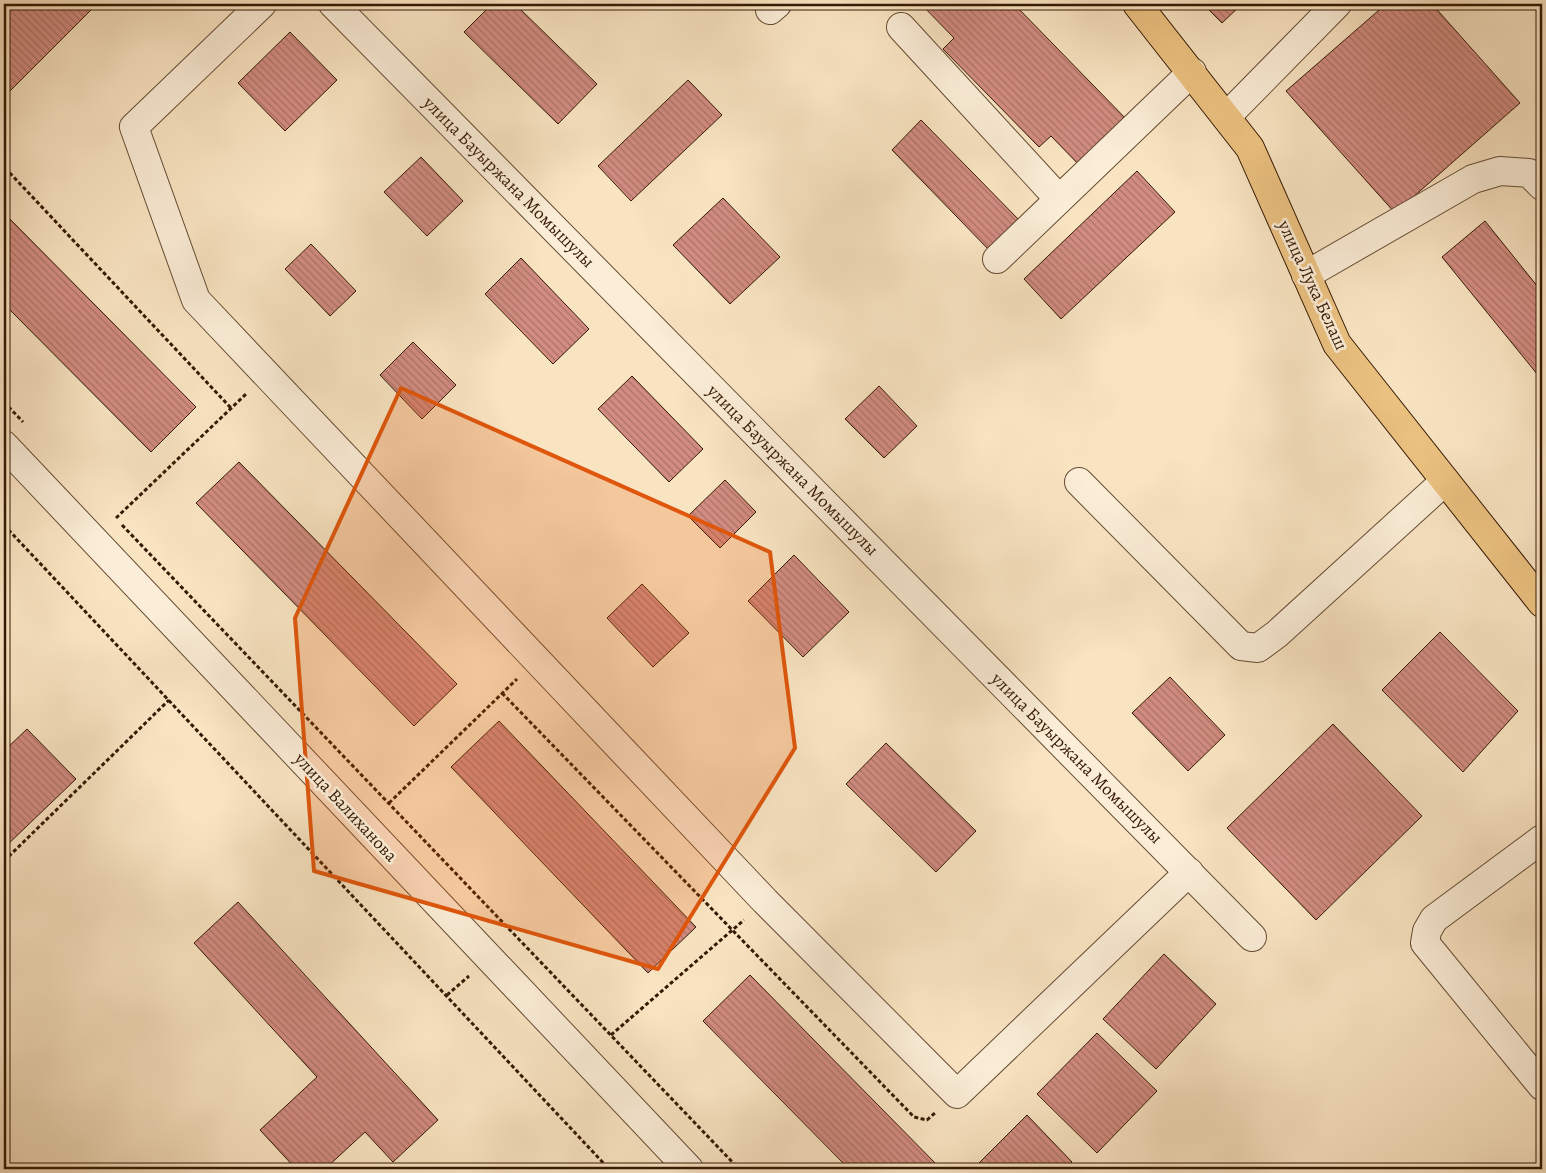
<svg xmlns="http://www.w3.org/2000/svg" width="1546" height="1173" viewBox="0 0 1546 1173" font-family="Alegreya,serif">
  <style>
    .building { fill: url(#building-back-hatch); stroke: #351904 }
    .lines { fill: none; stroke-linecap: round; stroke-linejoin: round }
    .minor-casing { stroke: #664c34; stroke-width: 30 }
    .major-casing { stroke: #351904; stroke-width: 30 }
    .path { stroke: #351904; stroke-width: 3; stroke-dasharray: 4 2.5; stroke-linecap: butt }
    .minor { stroke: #fbedd7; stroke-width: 28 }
    .major { stroke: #ecc281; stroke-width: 28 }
    .marked { fill: #df560c; fill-opacity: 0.2; stroke: #df560c; stroke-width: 4; stroke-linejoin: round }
    .labels { text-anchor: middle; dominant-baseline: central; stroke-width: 5; stroke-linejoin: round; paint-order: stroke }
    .street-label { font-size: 18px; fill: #351904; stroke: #fbedd7 }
  </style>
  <defs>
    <pattern id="building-back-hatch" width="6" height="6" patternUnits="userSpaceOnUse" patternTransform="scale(1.25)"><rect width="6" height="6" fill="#d28c81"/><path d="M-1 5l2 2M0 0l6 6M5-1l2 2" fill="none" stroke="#ab7267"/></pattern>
  </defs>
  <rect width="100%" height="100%" fill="#f9e4c2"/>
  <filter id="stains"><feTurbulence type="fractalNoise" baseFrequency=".004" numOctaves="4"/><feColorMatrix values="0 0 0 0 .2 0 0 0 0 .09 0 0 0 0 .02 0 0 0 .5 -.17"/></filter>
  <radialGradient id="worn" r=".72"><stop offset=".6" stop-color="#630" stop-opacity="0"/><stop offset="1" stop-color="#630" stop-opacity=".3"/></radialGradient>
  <g class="building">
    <polygon points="4,4 97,4 4,97"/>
    <polygon points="492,4 515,4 597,84 558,124 464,32"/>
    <polygon points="921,4 1014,4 1131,124 1084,170 1051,136 1039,147 943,49 954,38"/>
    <polygon points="1203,4 1242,4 1222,23"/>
    <polygon points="1386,4 1432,4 1520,103 1395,213 1286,91"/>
    <polygon points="290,32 337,80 285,131 238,83"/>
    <polygon points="688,80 722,115 631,201 598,166"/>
    <polygon points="921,120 1020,221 990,251 892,150"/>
    <polygon points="421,157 463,201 427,236 384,192"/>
    <polygon points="1137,171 1175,212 1061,319 1024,279"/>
    <polygon points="723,198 780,257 730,304 673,245"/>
    <polygon points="4,213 196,407 151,452 4,304"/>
    <polygon points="1485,221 1542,292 1542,380 1442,257"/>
    <polygon points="311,244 356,291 330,316 285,269"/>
    <polygon points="521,258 589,329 553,364 485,294"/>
    <polygon points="413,342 456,385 422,419 380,375"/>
    <polygon points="632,376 703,449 669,482 598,409"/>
    <polygon points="879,386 917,426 884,458 845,419"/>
    <polygon points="239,462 457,684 414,726 196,503"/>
    <polygon points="725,480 756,512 720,548 688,516"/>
    <polygon points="794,555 849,612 803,657 748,601"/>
    <polygon points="642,584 689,633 653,667 607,618"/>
    <polygon points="1440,632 1518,711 1463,772 1382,690"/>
    <polygon points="1170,677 1225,735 1188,771 1132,713"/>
    <polygon points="499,721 696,927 648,973 451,767"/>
    <polygon points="1333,724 1422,816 1316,920 1227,828"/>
    <polygon points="27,729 76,779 4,848 4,751"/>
    <polygon points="886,743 976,831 936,872 846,784"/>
    <polygon points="238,902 438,1120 393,1162 365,1132 325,1169 296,1169 260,1130 317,1077 194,943"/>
    <polygon points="1164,954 1216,1004 1156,1069 1103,1019"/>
    <polygon points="750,975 941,1169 849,1169 703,1021"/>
    <polygon points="1097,1033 1157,1091 1097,1153 1037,1094"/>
    <polygon points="1027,1115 1072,1162 1065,1169 973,1169"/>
  </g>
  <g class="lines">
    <g class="minor-casing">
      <g id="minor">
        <polyline points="262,4 134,127 196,300 765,901 957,1094 1189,872"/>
        <polyline points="333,4 1252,937"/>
        <polyline points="770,10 777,4"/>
        <polyline points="901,27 1059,199"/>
        <polyline points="1226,117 1337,4"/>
        <polyline points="997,259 1192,72"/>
        <polyline points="1306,275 1473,179 1500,171 1529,173 1542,186"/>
        <polyline points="4,445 689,1169"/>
        <polyline points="1079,482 1241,646 1258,648 1277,634 1445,481"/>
        <polyline points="1542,839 1434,919 1427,931 1425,943 1542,1086"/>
      </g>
    </g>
    <g class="major-casing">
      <polyline id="major" points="1137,4 1250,148 1337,344 1542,603"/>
    </g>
    <g class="path">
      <polyline points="4,170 8,171 231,408"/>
      <polyline points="4,402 23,422"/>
      <polyline points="116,518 246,394"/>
      <polyline points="4,525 609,1169"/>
      <polyline points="122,525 739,1169"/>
      <polyline points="502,693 914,1117 927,1120 936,1112"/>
      <polyline points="389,803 517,679"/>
      <polyline points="4,861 169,700"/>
      <polyline points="447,995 469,976"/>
      <polyline points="611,1035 744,920"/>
    </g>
    <use href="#minor" class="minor"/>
    <use href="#major" class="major"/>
  </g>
  <path class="marked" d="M401 388 770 552 795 748 658 969 314 871 295 618Z"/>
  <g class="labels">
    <g class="street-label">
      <text transform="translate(509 182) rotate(45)">улица Бауыржана Момышулы</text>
      <text transform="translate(1313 285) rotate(65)">улица Лука Белаш</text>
      <text transform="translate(793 470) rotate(45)">улица Бауыржана Момышулы</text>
      <text transform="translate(1077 758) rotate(45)">улица Бауыржана Момышулы</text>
      <text transform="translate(346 807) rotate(47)">улица Валиханова</text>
    </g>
  </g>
  <rect width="1546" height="1173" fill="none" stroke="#f9e4c2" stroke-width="20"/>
  <rect x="5" y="5" width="1536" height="1163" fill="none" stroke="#351904" stroke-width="2.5"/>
  <rect x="10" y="10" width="1526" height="1153" fill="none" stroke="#351904"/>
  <rect width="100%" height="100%" filter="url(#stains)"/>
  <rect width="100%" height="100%" fill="url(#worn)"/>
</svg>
